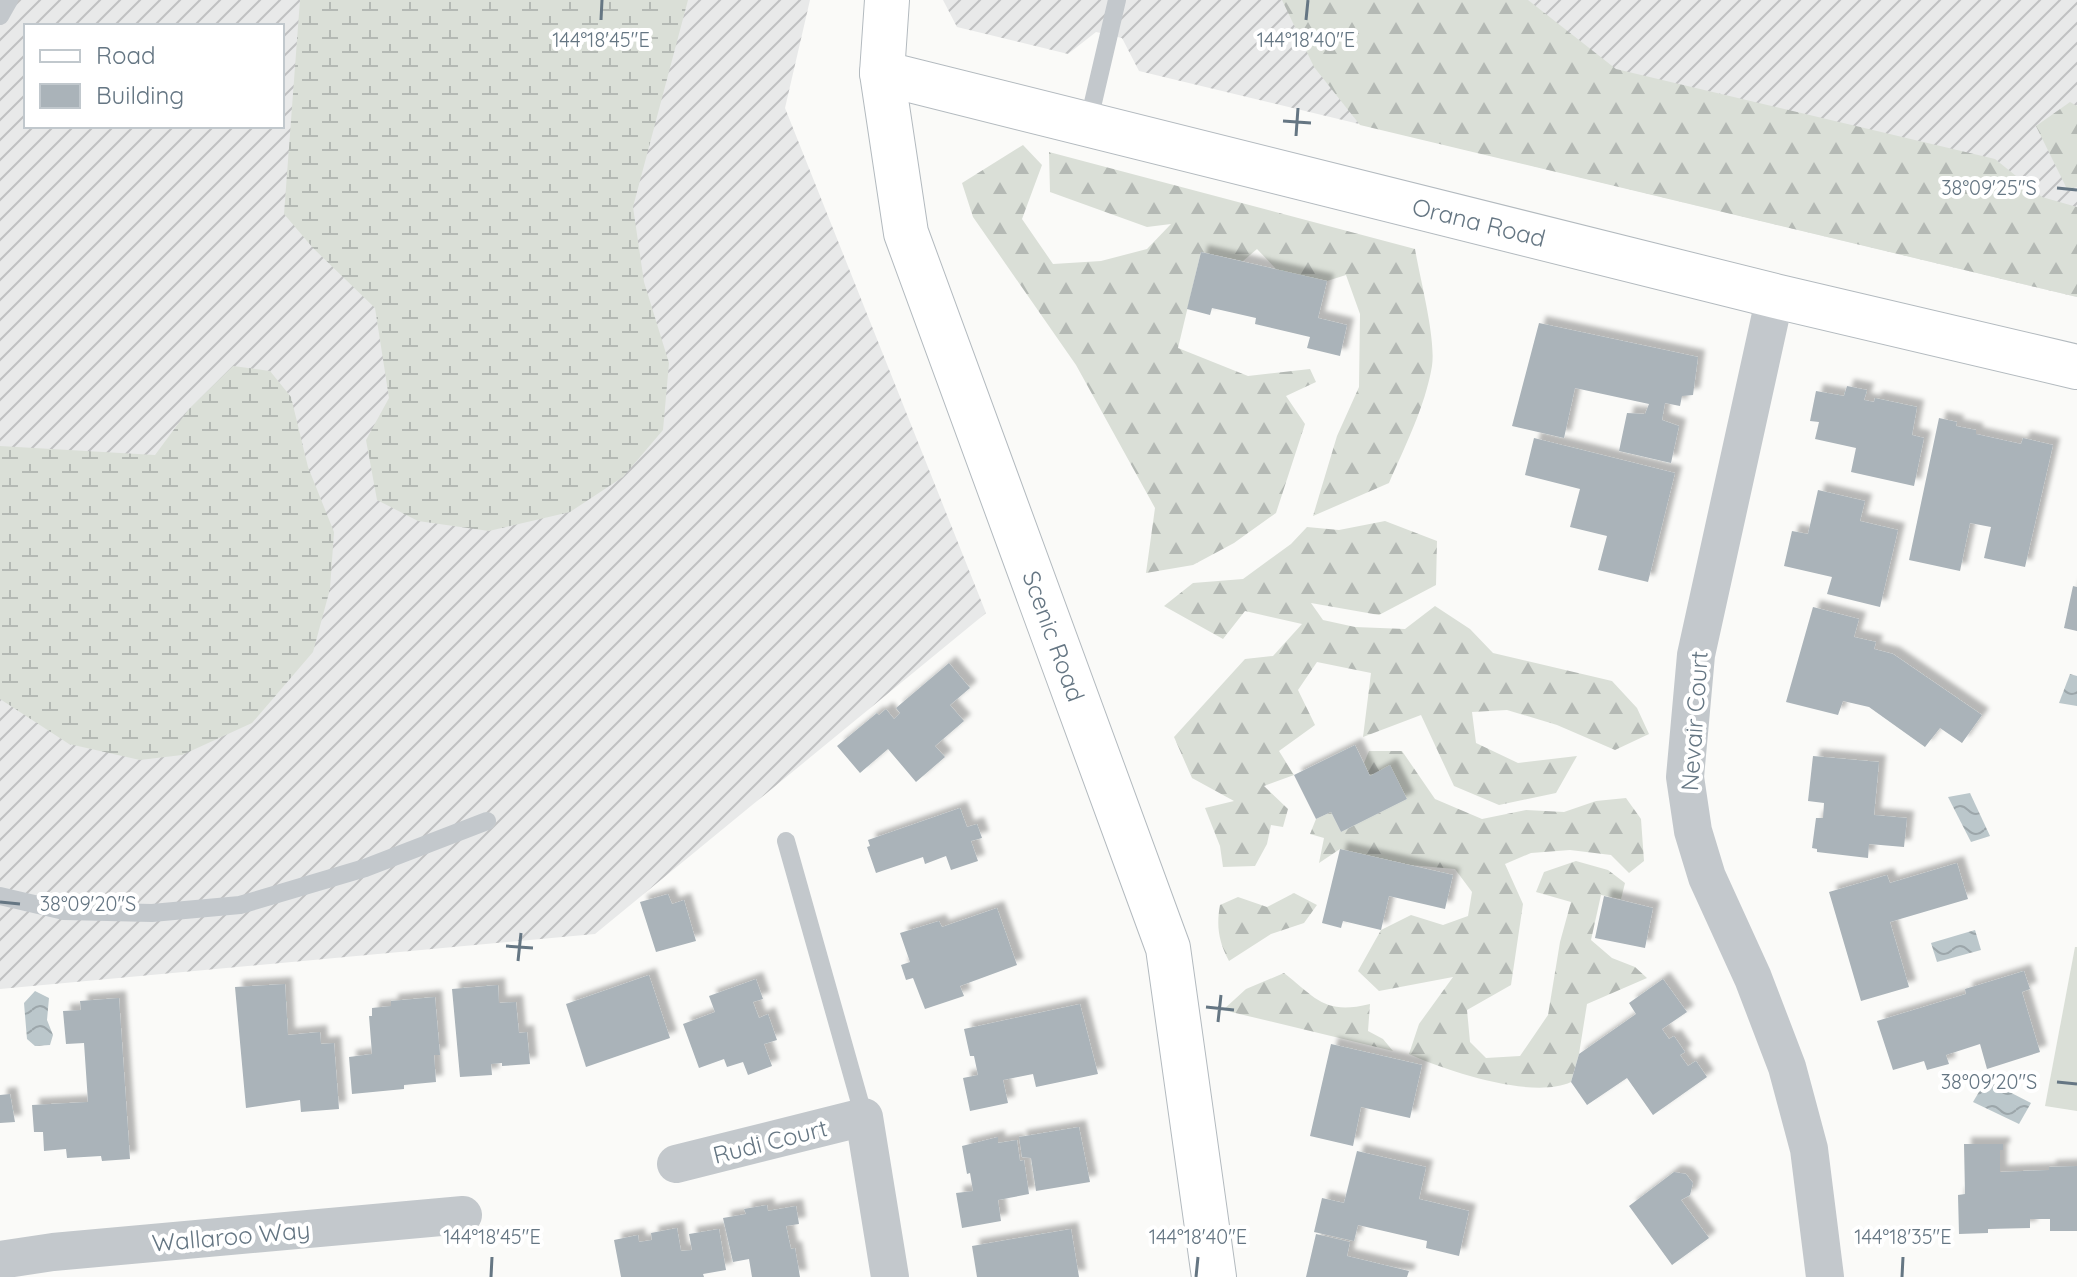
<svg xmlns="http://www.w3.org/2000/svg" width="2077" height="1277" viewBox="0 0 2077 1277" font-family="Quicksand,sans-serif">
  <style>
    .industrial { fill: url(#industrial-furrows); fill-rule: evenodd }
    .grass { fill: #dadfd7 }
    .forest { fill: url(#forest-firs) }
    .wetland { fill: url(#wetland-marsh) }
    .water { fill: url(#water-waves) }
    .building { fill: #aab3b9; filter: url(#shadow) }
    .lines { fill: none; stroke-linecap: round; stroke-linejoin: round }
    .secondary-casing { stroke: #b3babf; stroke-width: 46 }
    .lane { stroke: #c3c8cc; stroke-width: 18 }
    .street { stroke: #c3c8cc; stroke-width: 38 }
    .secondary { stroke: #fff; stroke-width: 44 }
    .ticks { fill: none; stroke: #657683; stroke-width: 3 }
    .labels { text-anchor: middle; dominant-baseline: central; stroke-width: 8; stroke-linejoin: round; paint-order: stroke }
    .street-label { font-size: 24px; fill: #657683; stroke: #fff }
    .ticks-label { font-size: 20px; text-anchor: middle; fill: #657683; stroke: #fff; stroke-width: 8; stroke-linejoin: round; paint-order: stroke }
  </style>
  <defs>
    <pattern id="industrial-furrows" width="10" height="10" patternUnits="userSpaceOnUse" patternTransform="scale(2)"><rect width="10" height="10" fill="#e8e9e9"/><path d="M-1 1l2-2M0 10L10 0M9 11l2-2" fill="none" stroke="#c0c1c2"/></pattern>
    <pattern id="forest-firs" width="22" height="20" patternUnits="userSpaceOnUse" patternTransform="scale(2)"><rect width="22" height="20" fill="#dadfd7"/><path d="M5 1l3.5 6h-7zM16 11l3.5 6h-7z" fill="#b4b9b4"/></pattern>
    <pattern id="wetland-marsh" width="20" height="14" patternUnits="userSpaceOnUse" patternTransform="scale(2)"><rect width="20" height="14" fill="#dadfd7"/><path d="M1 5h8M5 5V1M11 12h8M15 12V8" fill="none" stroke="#b4b9b4"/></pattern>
    <pattern id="water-waves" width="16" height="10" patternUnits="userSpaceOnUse" patternTransform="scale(2)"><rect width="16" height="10" fill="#bbc7cb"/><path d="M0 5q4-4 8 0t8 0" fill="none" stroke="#9ca6aa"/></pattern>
    <filter id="shadow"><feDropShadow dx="7" dy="-7" stdDeviation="2" flood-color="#0004"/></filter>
  </defs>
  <rect width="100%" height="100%" fill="#fafaf8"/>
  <g class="industrial">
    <path d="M0 0H810L785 108 986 613 595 934 0 989ZM26 26H282V126H26Z"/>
    <polygon points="943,0 2077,0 2077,297 1139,71 1122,38 1096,32 1068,54 957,27"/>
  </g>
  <polygon class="grass" points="2075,947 2077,947 2077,1111 2045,1106"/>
  <g class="forest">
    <polygon points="1282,0 1528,0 1616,69 1995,159 2042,197 2077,207 2077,297 1360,125 1314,67"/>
    <polygon points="2070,102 2077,106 2077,187 2067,189 2036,126"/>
    <path d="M1023 145 1042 165 1022 219 1053 264 1101 261 1147 249 1171 224 1147 227 1050 192 1049 152 1415 249C1420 279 1436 338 1432 366 1425 407 1405 446 1389 483L1313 516 1337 436 1359 387 1360 314 1346 275 1327 281 1277 270 1257 249 1243 261 1201 252 1178 348 1248 376 1310 369 1316 382 1286 396 1305 424 1276 513 1234 543 1193 565 1146 573 1155 508 1076 365 973 217 962 183Z"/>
    <polygon points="1385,521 1437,541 1436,585 1379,615 1311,603 1323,620 1355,627 1405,629 1435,606 1470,629 1493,653 1612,681 1637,708 1649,734 1615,750 1557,725 1507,710 1472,712 1476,743 1518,763 1577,756 1556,793 1499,805 1454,786 1421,715 1363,737 1371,673 1317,662 1298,690 1315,725 1279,751 1294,775 1264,786 1288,809 1283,827 1271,825 1267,844 1255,866 1223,867 1220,846 1205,808 1234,801 1192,778 1174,737 1245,659 1273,656 1302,624 1245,611 1223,639 1164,606 1193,583 1243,579 1291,544 1307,527 1339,530"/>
    <path d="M1369 751H1402L1435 799 1482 819 1526 810 1564 812 1596 801 1626 798 1641 819 1644 861 1629 873 1611 855 1570 850 1531 853 1505 864 1523 904 1511 985 1467 1010 1470 1042 1486 1058 1520 1056 1548 1015 1560 942 1571 902 1536 892 1544 872 1576 861 1608 870 1625 883 1621 899 1601 895 1591 940 1612 958 1635 967 1647 978 1587 1004 1579 1054 1571 1082C1533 1100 1447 1071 1409 1054L1419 1024 1453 977 1379 991 1358 971 1381 930 1411 915 1443 925 1468 916 1472 892 1455 869 1410 865 1340 849 1319 863 1324 838 1310 834 1316 819 1331 812 1341 832 1407 799 1390 766 1370 776 1364 763Z"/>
    <path d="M1294 893 1317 905 1304 923 1271 934 1229 961C1219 942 1216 927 1220 905L1238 897 1267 907Z"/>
    <path d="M1284 973C1317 999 1325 1015 1370 1004L1368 1031 1383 1039 1393 1051 1223 1010 1246 989Z"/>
  </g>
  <g class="wetland">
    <polygon points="300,0 688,0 633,207 644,282 669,363 663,430 623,477 570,512 489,531 418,521 377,500 366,440 389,398 375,308 313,248 284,214"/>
    <polygon points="233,366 270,371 291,397 308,467 334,532 330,589 313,652 252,723 182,755 140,760 69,744 0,699 0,446 155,455 189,409"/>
  </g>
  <g class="water">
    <polygon points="2070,674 2077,676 2077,706 2059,703"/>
    <polygon points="1970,793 1990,836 1971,842 1948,797"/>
    <polygon points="1975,930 1981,950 1937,962 1931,943"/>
    <polygon points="35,991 49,998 47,1020 53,1035 50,1045 35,1046 27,1039 24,1003"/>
    <polygon points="1986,1080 2031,1103 2019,1124 1973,1102"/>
  </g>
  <g class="building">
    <polygon points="1201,252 1327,281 1318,318 1347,325 1340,356 1307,348 1310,337 1255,324 1256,318 1212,308 1210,315 1187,309"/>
    <polygon points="1539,323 1698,357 1693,395 1682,396 1680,406 1665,403 1662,420 1679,426 1671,463 1619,451 1627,413 1645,414 1649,404 1575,388 1564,438 1512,426"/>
    <polygon points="1847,386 1867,390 1864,400 1874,402 1875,398 1917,407 1912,435 1924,438 1914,486 1851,472 1856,448 1815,439 1819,422 1810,421 1816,391 1844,396"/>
    <polygon points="1939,418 1957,422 1956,426 1976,430 1976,434 2021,444 2023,438 2053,445 2025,567 1984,558 1991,527 1970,523 1960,571 1909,560"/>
    <polygon points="1534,438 1675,473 1648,582 1598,570 1607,536 1570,527 1580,489 1525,475"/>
    <polygon points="1818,490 1865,501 1860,521 1898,530 1880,607 1827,594 1832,577 1784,566 1792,531 1808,534"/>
    <polygon points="2073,586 2077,587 2077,631 2064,628"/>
    <polygon points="1813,607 1859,619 1854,637 1876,642 1874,649 1893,654 1982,715 1962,743 1940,728 1925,747 1869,707 1843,701 1838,715 1786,702"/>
    <polygon points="949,663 970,688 950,705 964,721 935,746 945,757 916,782 888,749 860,773 837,746 877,713 879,715 886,709 894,719 900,713 896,708"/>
    <polygon points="1355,745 1370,776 1390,765 1407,799 1341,832 1331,812 1316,819 1294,775"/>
    <polygon points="1813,756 1879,762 1874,815 1907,818 1904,847 1869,844 1868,858 1817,852 1817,849 1812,848 1816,818 1823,818 1824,803 1808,801"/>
    <polygon points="960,808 967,827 977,824 982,838 971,841 978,861 951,870 946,856 925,864 923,857 876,873 867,847 870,846 868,840"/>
    <polygon points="1340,849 1453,875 1445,909 1389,896 1381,930 1343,921 1341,928 1322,923"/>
    <polygon points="1957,863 1968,899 1890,922 1909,987 1861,1001 1829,892 1887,875 1890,883"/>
    <polygon points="668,894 672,904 684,900 696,941 656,952 640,902"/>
    <polygon points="1604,896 1653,908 1645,948 1595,938"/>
    <polygon points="997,908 1017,965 960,986 964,996 925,1009 913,978 906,980 901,965 910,962 900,933 939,921 942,927"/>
    <polygon points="2024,971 2030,989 2022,992 2040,1052 1987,1069 1980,1044 1946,1055 1949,1064 1927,1070 1924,1061 1893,1070 1877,1021 1966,994 1965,989"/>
    <polygon points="649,975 670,1038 586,1067 566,1004"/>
    <polygon points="756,979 763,999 753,1002 759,1018 768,1014 777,1040 764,1044 772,1066 748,1075 743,1062 727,1067 724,1059 699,1068 683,1024 715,1012 709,996"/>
    <polygon points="1663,979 1687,1012 1662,1029 1669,1039 1674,1036 1685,1052 1680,1055 1688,1066 1696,1061 1707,1077 1653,1115 1627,1078 1587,1105 1571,1082 1579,1054 1636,1014 1629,1003"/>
    <polygon points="285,984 288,1035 320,1032 321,1044 334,1043 339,1109 301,1112 300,1100 246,1108 235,987"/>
    <polygon points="498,985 499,1003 516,1002 519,1033 527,1032 530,1064 502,1066 502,1063 491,1064 492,1075 460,1077 452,989"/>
    <polygon points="435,997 440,1055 434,1055 436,1082 404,1085 404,1089 352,1094 349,1057 372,1054 369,1016 372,1016 372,1008 391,1006 391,1001"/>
    <polygon points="119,998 130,1159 102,1161 101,1156 67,1158 66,1149 44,1151 43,1132 34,1132 32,1105 88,1102 84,1043 66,1044 63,1011 81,1010 80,1001"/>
    <polygon points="1080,1004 1098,1074 1036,1087 1033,1074 1003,1080 1008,1103 970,1111 963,1078 978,1075 974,1056 970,1056 964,1029"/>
    <polygon points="1331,1044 1422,1065 1410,1118 1361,1107 1353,1146 1310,1136"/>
    <polygon points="10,1094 15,1122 0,1123 0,1095"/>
    <polygon points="1079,1127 1090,1182 1036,1191 1031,1158 1022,1157 1019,1137"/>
    <polygon points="998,1137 998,1143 1017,1140 1020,1161 1024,1160 1029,1194 998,1200 1001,1221 962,1228 956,1193 973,1191 970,1173 967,1174 962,1146"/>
    <polygon points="1964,1144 2003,1144 2003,1150 2000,1150 2000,1172 2049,1170 2049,1167 2077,1166 2077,1231 2050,1231 2050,1219 2030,1219 2030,1228 1988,1229 1988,1233 1959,1234 1958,1195 1965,1194"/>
    <polygon points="1357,1151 1426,1167 1419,1199 1469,1211 1459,1256 1426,1248 1427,1241 1358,1225 1354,1241 1314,1232 1322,1198 1344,1203"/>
    <polygon points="1674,1172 1686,1174 1693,1183 1690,1195 1681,1200 1709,1238 1672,1265 1629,1206"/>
    <polygon points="767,1205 768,1211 796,1206 799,1224 786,1226 791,1249 795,1248 800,1277 752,1277 749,1259 733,1262 723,1218 746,1214 744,1209"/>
    <polygon points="677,1228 681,1251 692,1250 689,1234 719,1229 726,1270 703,1274 704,1277 621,1277 614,1240 638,1235 639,1242 652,1240 651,1233"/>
    <polygon points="1071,1229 1079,1277 977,1277 972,1246"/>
    <polygon points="1316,1234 1350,1242 1347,1256 1409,1271 1407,1277 1306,1277"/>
  </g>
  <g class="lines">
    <g class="secondary-casing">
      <g id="secondary">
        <polyline points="887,0 882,73 906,233 1168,948 1214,1277"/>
        <polyline points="882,73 1775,296 2077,367"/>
      </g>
    </g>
    <g class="lane">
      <polyline points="0,16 9,0"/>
      <polyline points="1088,124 1117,0"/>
      <polyline points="786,841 864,1117"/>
      <polyline points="0,896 64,911 152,913 240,905 365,868 487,821"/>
    </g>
    <g class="street">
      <polyline points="1775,296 1696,655 1685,777 1693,831 1707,877 1753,978 1787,1067 1809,1149 1825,1277"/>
      <polyline points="676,1164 864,1117 890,1277"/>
      <polyline points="0,1260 53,1252 463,1215"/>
    </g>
    <use href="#secondary" class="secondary"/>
  </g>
  <path class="ticks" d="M601 20 602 0M1306 20 1308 0M1283 121 1311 123M1296 136 1298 108M2057 188 2077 190M0 902 20 904M506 946 533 948M518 961 521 933M1206 1007 1234 1010M1218 1022 1221 995M2057 1082 2077 1084M491 1277 492 1257M1196 1277 1198 1257M1902 1277 1903 1257"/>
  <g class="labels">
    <g class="street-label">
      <text transform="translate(1479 222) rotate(14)">Orana Road</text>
      <text transform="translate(1054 636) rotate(70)">Scenic Road</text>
      <text transform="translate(1694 721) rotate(-86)">Nevair Court</text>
      <text transform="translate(770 1141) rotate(-14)">Rudi Court</text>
      <text transform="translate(231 1236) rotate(-5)">Wallaroo Way</text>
    </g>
  </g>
  <g class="ticks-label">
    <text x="601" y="47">144°18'45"E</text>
    <text x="1306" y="47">144°18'40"E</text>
    <text x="1989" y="195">38°09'25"S</text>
    <text x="88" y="911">38°09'20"S</text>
    <text x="1989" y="1089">38°09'20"S</text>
    <text x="492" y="1244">144°18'45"E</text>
    <text x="1198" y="1244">144°18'40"E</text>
    <text x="1903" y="1244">144°18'35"E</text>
  </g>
  <rect x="24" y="24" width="260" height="104" fill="#ffffff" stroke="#c1c8cd" stroke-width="2"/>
  <rect x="40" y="50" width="40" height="12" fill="#ffffff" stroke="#c1c8cd" stroke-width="2"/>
  <text x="96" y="64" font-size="24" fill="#657683">Road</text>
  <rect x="40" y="84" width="40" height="24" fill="#aab3b9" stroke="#c1c8cd" stroke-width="2"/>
  <text x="96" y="104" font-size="24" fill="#657683">Building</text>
</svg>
